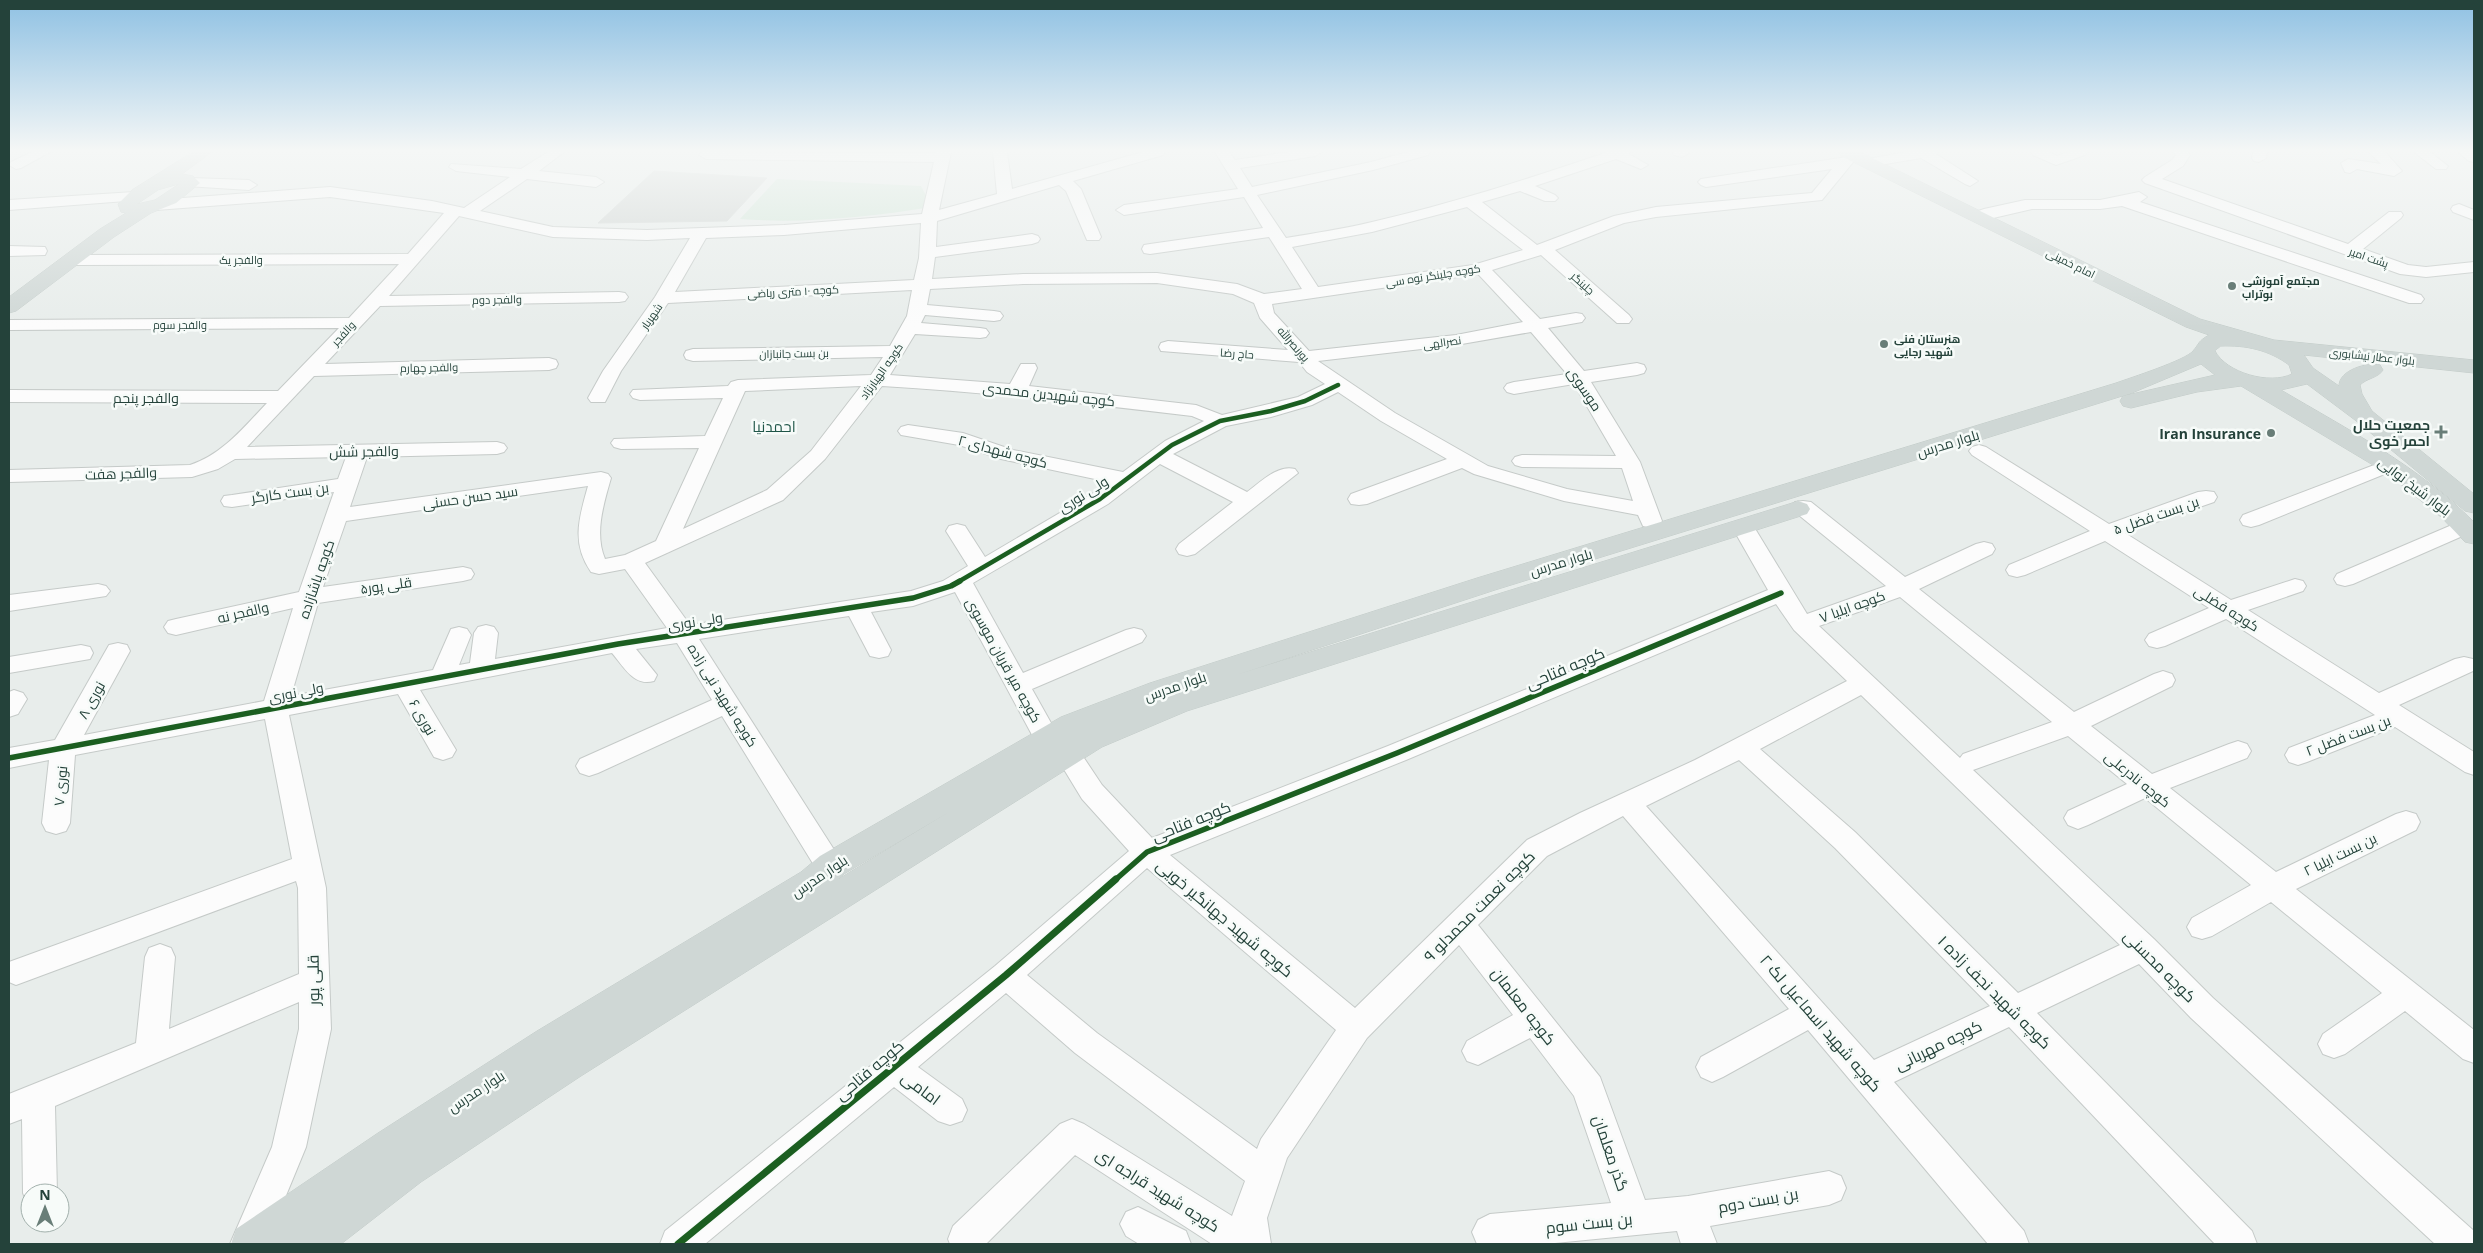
<svg xmlns="http://www.w3.org/2000/svg" width="2483" height="1253" viewBox="0 0 2483 1253" font-family="'Open Sans',Cairo,sans-serif">
  <style>
    .green { fill: #d1e6d8 }
    .building { fill: #cfd4d2; stroke: #d1d6d4 }
    .lines { fill: none; stroke-linecap: round; stroke-linejoin: round }
    .minor-casing { stroke: #c5cac8; stroke-width: 2 }
    .major-casing { stroke: #c3ccc9; stroke-width: 1 }
    .minor { fill: #fcfcfc; fill-rule: evenodd }
    .major { fill: #cfd7d5; fill-rule: evenodd }
    .cycleway-far2-casing { stroke: #f7fbf9; stroke-width: 7 }
    .cycleway-far1-casing { stroke: #f7fbf9; stroke-width: 9 }
    .cycleway-casing { stroke: #f7fbf9; stroke-width: 10 }
    .cycleway-far2 { stroke: #1b5e20; stroke-width: 4.5 }
    .cycleway-far1 { stroke: #1b5e20; stroke-width: 5.5 }
    .cycleway { stroke: #1b5e20; stroke-width: 7 }
    .poi-dot { fill: #697e78; stroke: #f7fbf9; stroke-width: 2 }
    .labels { text-anchor: middle; dominant-baseline: central; stroke-width: 5; stroke-linejoin: round; paint-order: stroke }
    .far-street-label { font-size: 11px; fill: #24423a; stroke: #f7fbf9 }
    .far-poi-label { font-size: 11px; font-weight: bold; fill: #24423a; stroke: #f7fbf9; text-anchor: start }
    .street-label { font-size: 14px; fill: #24423a; stroke: #f7fbf9 }
    .poi-label { font-size: 14px; font-weight: bold; fill: #24423a; stroke: #f7fbf9; text-anchor: end }
    .neighbourhood-label { font-size: 15px; fill: #1f5548; stroke: #f7fbf9 }
    .near-street-label { font-size: 16px; fill: #24423a; stroke: #f7fbf9 }
  </style>
  <rect width="100%" height="100%" fill="#e8edeb"/>
  <path class="green" d="M777 179 921 186 932 207C869 217 803 224 740 219Z"/>
  <polygon class="building" points="654,171 767,178 727,221 598,223"/>
  <g class="lines">
    <g class="minor-casing">
      <g id="minor">
        <polygon points="32,152 50,152 21,168 16,169 9,165 11,162"/>
        <path d="M548 152H564L539 171 596 177 604 182 596 187 527 179 480 211 553 227 647 230 784 225 922 214 934 162 706 159 699 155 702 152 936 153 937 152H951L939 210 997 194 993 152H1007L1012 189 1143 152H1165L1163 155 1073 181 1081 189 1101 237 1099 240H1087L1066 191 1059 185 937 221 936 247 1032 234 1038 236 1040 239 1038 242 1032 244 935 257 932 279 1023 274 1157 273 1237 284 1264 294 1302 289 1269 237 1150 254 1144 253 1142 249 1144 245 1150 244 1263 228 1244 197 1124 215 1116 210 1124 205 1238 189 1215 152H1229L1235 160 1289 152H1322L1315 156 1240 168 1252 187 1371 162 1408 152H1430L1428 155 1373 170 1257 195 1286 238C1315 233 1344 229 1372 222 1451 204 1528 179 1605 153L1604 152H1630L1629 154 1648 165 1641 169 1616 159 1535 186 1555 195 1558 198 1555 201H1545L1520 191 1482 202 1537 245 1614 216 1656 207 1812 193 1832 169 1706 187 1701 185 1698 182 1701 179 1847 157 1854 161 1822 200 1656 217 1624 223 1555 250 1629 315 1632 319 1629 323H1617L1541 255 1492 270 1540 319 1576 313 1582 314 1585 318 1582 322 1548 328 1584 371 1637 363 1644 365 1646 369 1644 373 1637 375 1591 382 1640 462 1662 521 1659 526 1651 528 1643 526 1638 515 1564 501 1474 474 1462 468 1367 504 1359 505 1351 504 1348 499 1351 494 1447 459 1381 421 1338 392 1312 405 1271 417 1226 426 1173 454 1247 492C1261 482 1278 464 1295 469L1298 473 1195 554 1187 556 1179 554 1176 549 1179 544 1233 502 1160 464 1108 504 973 583 1023 673 1126 630 1134 628 1142 630 1146 636 1142 642 1032 689 1060 739 1056 746 1047 748 1038 746 955 592 913 606 871 612 891 650 888 656 879 658 870 656 849 616 699 639 840 859 844 867 840 875 830 878 820 875 722 716 598 773 589 776 580 773 576 766 580 759 712 700 677 643 636 649 657 675 654 681C634 687 624 667 612 653L420 690 456 750 452 757 443 760 434 757 398 694 289 715 326 888 331 1029 306 1147 266 1244H230L272 1147 299 1029V1002L55 1106 57 1193H30V1206L28 1205 23 1193 22 1119 9 1124V1094L136 1043 145 957 149 948 160 944 171 948 175 957 169 1029 299 974 298 888 296 881 16 985 9 982V962L292 859 265 719 75 755 70 823 66 831 56 834 46 831 42 823 49 760 9 768V748L55 740 109 645 118 643 127 645 130 651 84 735 264 701 293 608 176 635 168 633 164 627 168 621 176 619 299 592 334 492 232 507 224 506 221 501 224 496 232 495 338 479 346 457 235 459 218 469 192 477 9 482V470L190 465C223 454 244 427 267 403L9 402V390L278 391 339 328 9 330V320L349 318 399 264 72 265 66 264 64 260 66 256 72 255 408 254 444 213 330 197 156 210 148 205 156 200 330 187 432 201 464 208 510 177 456 171 449 167 451 164 521 169ZM1467 207 1523 250 1473 265 1318 287 1292 247 1372 232ZM459 216 553 237 647 240 690 238 655 297 603 371 588 398 591 402H605L621 371 668 303 912 290 907 316 890 346 693 349 686 351 684 355 686 359 693 361 883 357 871 375 738 380 731 382 728 386 633 390 630 394 633 398 640 400 723 398 705 436 614 439 611 443 614 447 621 449 699 448 656 541 625 555 605 559C594 533 604 503 611 478L608 474 601 472 350 507 367 457 497 454 504 452 507 448 504 444 497 442 247 447 314 376 549 370 556 368 558 364 556 360 549 358 325 364 380 306 619 302 625 301 628 297 625 293 619 292 389 296ZM921 223 919 258 914 280 675 292 706 238 784 235ZM1478 274 1523 322 1456 335 1309 351 1274 313 1272 304ZM1157 283 1233 294 1254 303 1260 318 1288 350 1168 341 1161 343 1159 347 1161 351 1299 362 1307 372 1325 384 1298 397 1222 415 1196 405 1029 386 1037 368 1035 364H1021L1010 384 890 375 915 334 980 338 986 337 989 333 986 329 980 328 921 323 925 315 994 321 1000 320 1003 316 1000 312 994 311 927 305 930 289 1023 284ZM1531 332 1567 374 1514 382 1507 384 1504 388 1507 392 1514 394 1574 384 1616 456 1522 455 1515 457 1512 461 1515 465 1522 467 1622 468 1633 501 1567 489 1488 466 1395 413 1318 361 1456 345ZM861 386 811 451 767 490 683 529 745 391ZM882 386C986 392 1089 404 1192 416L1204 421 1165 441 1123 472 1013 450 963 433 908 425 901 427 898 431 901 435 959 445 1001 459 1109 482 1092 494 985 557 965 526 957 524 949 526 946 531 968 566 943 581 911 591 690 625 645 563 783 500 825 459ZM588 486C579 518 571 543 591 572L599 574 625 569 667 628 495 659 498 633 494 627 486 625 478 627 474 633 470 663 459 665 471 635 467 629 459 627 451 629 433 670 291 696 318 603 463 581 471 579 474 574 471 569 463 567 323 587 346 521Z"/>
        <polygon points="1672,152 1688,152 1689,153 1682,157 1674,155"/>
        <polygon points="1907,152 1937,152 1936,154 1978,181 1970,186 1965,184 1921,158 1868,167 1861,163 1868,159"/>
        <polygon points="2031,152 2049,152 2057,156 2068,152 2087,152 2085,155 2056,165 2033,155"/>
        <polygon points="2174,152 2188,152 2190,155 2183,166 2162,179 2348,244 2389,212 2401,212 2403,215 2401,218 2363,249 2408,265 2426,267 2474,262 2474,272 2426,277 2400,274 2145,183 2142,180 2145,177 2172,160 2176,155"/>
        <polygon points="2253,152 2267,152 2266,158 2259,162 2254,161 2252,158"/>
        <polygon points="2369,152 2385,152 2402,171 2394,176 2357,169 2350,173 2345,172 2341,163 2348,159 2381,164"/>
        <polygon points="2414,152 2430,152 2448,166 2446,169 2436,169"/>
        <polygon points="2458,152 2474,152 2474,162 2469,161"/>
        <polygon points="191,178 249,180 257,185 249,190 186,186 183,183"/>
        <polygon points="134,192 139,194 142,197 139,200 9,210 9,200"/>
        <polygon points="2139,192 2147,197 2140,202 2421,295 2424,299 2421,303 2409,303 2122,206 2100,209 2032,209 1976,222 1968,217 1970,214 1984,209 2025,200 2100,200"/>
        <polygon points="2459,204 2474,210 2474,220 2453,212 2451,209 2453,206"/>
        <polygon points="9,246 45,247 47,251 45,255 9,256"/>
        <polygon points="1979,445 1986,447 2109,524 2198,492 2206,491 2214,492 2217,497 2214,502 2125,533 2231,600 2295,579 2303,581 2306,586 2303,591 2248,610 2379,693 2455,659 2464,657 2473,659 2473,671 2399,705 2474,752 2474,775 2465,772 2395,727 2307,762 2298,765 2289,762 2285,755 2289,748 2375,715 2226,619 2165,646 2157,648 2149,646 2145,640 2149,634 2209,608 2105,541 2025,575 2017,577 2009,575 2006,570 2009,565 2090,531 1972,455 1969,451 1972,447"/>
        <polygon points="2390,459 2397,461 2400,465 2397,469 2259,525 2251,527 2243,525 2240,520 2243,515"/>
        <path d="M1803 501 1811 502 1905 577 1976 544 1984 542 1992 544 1995 549 1992 554 1919 589 2074 712 2154 674 2163 671 2172 674 2175 680 2172 686 2091 726 2152 774 2229 744 2238 741 2247 744 2251 751 2247 758 2170 788 2276 872 2396 814 2406 811 2416 814 2420 822 2416 830 2296 889 2474 1030V1063L2463 1059 2405 1011 2345 1054 2334 1058 2323 1054 2318 1044 2323 1034 2382 993 2271 902 2212 936 2202 939 2192 936 2187 927 2192 918 2251 885 2145 798 2088 825 2078 829 2068 825 2064 818 2068 811 2127 784 2068 736 1973 770 2154 939 2213 998 2474 1231V1244H2435L2191 1018 2139 964 2037 1013 2252 1231 2257 1244H2215L2009 1027 1894 1082 2024 1231 2029 1244H1988L1808 1030 1723 1077 1712 1082 1701 1077 1696 1067 1701 1057 1789 1009 1623 816 1547 856 1478 925 1600 1077 1645 1200 1688 1196 1829 1171 1841 1176 1846 1188 1841 1200 1829 1205 1710 1226 1717 1244H1681L1677 1231 1545 1244H1477L1472 1232 1478 1220 1490 1214 1611 1203 1574 1096 1530 1038 1478 1065 1467 1061 1462 1051 1467 1041 1513 1015 1459 945 1367 1038 1287 1158 1267 1218 1271 1244H1212L1075 1155 986 1244H950L948 1239 953 1226 1060 1124 1072 1119 1084 1124 1232 1216 1245 1181 1075 1053 1006 993 918 1067 962 1099 967 1110 962 1121 950 1125 938 1121 894 1087 705 1244H660L665 1231 995 966 1129 851 1082 799 1054 753 1058 746 1067 743 1076 746 1102 785 1152 838 1388 746 1768 590 1732 527 1735 522 1743 520 1751 522 1807 614 1886 586 1795 512 1792 507 1795 502ZM1900 597 2052 722 1963 754 1960 758 1819 626ZM1776 604 1794 630 1847 681 1695 760 1580 813 1527 840 1355 1008 1170 855 1406 760ZM1861 695 2120 945 2018 993 1855 832 1760 749ZM1739 760 1835 848 1990 1006 1874 1060 1646 806ZM1147 868 1336 1030 1261 1139 1257 1149 1097 1033 1027 975Z"/>
        <polygon points="2466,519 2474,522 2474,531 2353,584 2345,586 2337,584 2334,579 2337,574"/>
        <polygon points="98,584 106,586 110,591 106,596 9,611 9,595"/>
        <polygon points="81,645 90,647 93,653 90,659 9,673 9,657"/>
        <polygon points="14,690 23,693 27,699 18,714 9,717 9,692"/>
        <polygon points="1138,1207 1186,1231 1191,1244 1139,1244 1126,1236 1120,1224 1126,1212"/>
      </g>
    </g>
    <g class="major-casing">
      <g id="major">
        <path d="M193 152H212L182 174 193 176 200 183 176 203 151 213 114 237 16 311 9 313V297L100 229 126 213 121 212 118 204 132 190ZM179 184 155 200 137 204 158 190Z"/>
        <path d="M1839 152H1860L2200 319 2274 340 2474 360V373L2304 355 2313 368 2339 386C2339 370 2367 362 2380 365L2383 370C2378 378 2367 378 2360 385L2362 394 2372 411 2474 494V513L2465 511 2355 420 2307 384 2281 390C2349 430 2418 466 2474 522V544L2465 542 2441 517 2388 474 2241 386 2197 392 2131 408 2123 406 2120 401 2123 396 2215 375 2201 364 2132 393 1495 590 1236 675 1789 504 1798 501 1807 504 1810 509 1807 514 1187 711 1102 747 581 1076 421 1182 341 1244H231L236 1229 378 1133 537 1031 801 872 820 856 1061 717 1150 683 1477 578 2116 383C2130 378 2186 360 2193 351 2200 343 2197 342 2209 335L2186 327 1841 156ZM2221 346C2246 345 2269 350 2289 365L2292 374C2270 385 2226 373 2215 351ZM949 812 837 880 844 874Z"/>
      </g>
    </g>
    <use href="#minor" class="minor"/>
    <use href="#major" class="major"/>
    <g class="cycleway-far2-casing">
      <polyline id="cycleway-far2" points="958,582 1100,499 1172,445 1220,421 1271,411 1305,401 1338,385"/>
    </g>
    <g class="cycleway-far1-casing">
      <g id="cycleway-far1">
        <polyline points="9,758 618,644 913,598 951,586 960,581"/>
        <polyline points="1114,881 1147,852 1397,753 1781,593"/>
      </g>
    </g>
    <g class="cycleway-casing">
      <polyline id="cycleway" points="678,1244 1006,975 1116,879"/>
    </g>
    <use href="#cycleway-far2" class="cycleway-far2"/>
    <use href="#cycleway-far1" class="cycleway-far1"/>
    <use href="#cycleway" class="cycleway"/>
  </g>
  <linearGradient id="sky" x2="0" y2="1"><stop stop-color="#8fc1e3"/><stop offset="0.46" stop-color="#f5f7f6"/><stop offset="1" stop-color="#f5f7f6" stop-opacity="0"/></linearGradient>
  <rect width="2483" height="327" fill="url(#sky)"/>
  <g class="poi-dot">
    <circle cx="2232" cy="286" r="5"/>
    <circle cx="1884" cy="344" r="5"/>
    <path d="M2438.5 424.5h5v5h5v5h-5v5h-5v-5h-5v-5h5z"/>
    <circle cx="2271" cy="433" r="5"/>
  </g>
  <g class="labels">
    <g class="far-street-label">
      <text transform="translate(2369 257) rotate(19)">پشت امیر</text>
      <text x="241" y="259">والفجر یک</text>
      <text transform="translate(2071 263) rotate(26)">امام خمینی</text>
      <text transform="translate(1433 275) rotate(-9)">کوچه چلینگر نوه سی</text>
      <text transform="translate(1583 283) rotate(42)">چلینگر</text>
      <text transform="translate(793 291) rotate(-3)">کوچه ۱۰ متری ریاضی</text>
      <text transform="translate(497 299) rotate(-1)">والفجر دوم</text>
      <text transform="translate(651 316) rotate(-55)">شهریار</text>
      <text x="180" y="324">والفجر سوم</text>
      <text transform="translate(343 333) rotate(-47)">والفجر</text>
      <text transform="translate(1442 342) rotate(-8)">نصرالهی</text>
      <text transform="translate(1294 344) rotate(49)">پورنصرالله</text>
      <text transform="translate(794 353) rotate(-1)">بن بست جانبازان</text>
      <text transform="translate(1237 353) rotate(4)">حاج رضا</text>
      <text transform="translate(2372 356) rotate(6)">بلوار عطار نیشابوری</text>
      <text transform="translate(429 367) rotate(-1)">والفجر چهارم</text>
      <text transform="translate(881 371) rotate(-55)">کوچه الهیارنژاد</text>
    </g>
    <g class="far-poi-label">
      <text x="2242" y="280">مجتمع آموزشی<tspan x="2242" dy="13">بوتراب</tspan></text>
      <text x="1894" y="338">هنرستان فنی<tspan x="1894" dy="13">شهید رجایی</tspan></text>
    </g>
    <g class="street-label">
      <text transform="translate(1585 389) rotate(56)">موسوی</text>
      <text transform="translate(1049 394) rotate(6)">کوچه شهیدین محمدی</text>
      <text x="146" y="397">والفجر پنجم</text>
      <text transform="translate(1948 443) rotate(-17)">بلوار مدرس</text>
      <text transform="translate(364 451) rotate(-1)">والفجر شش</text>
      <text transform="translate(1003 451) rotate(15)">کوچه شهدای ۲</text>
      <text transform="translate(121 473) rotate(-2)">والفجر هفت</text>
      <text transform="translate(2415 486) rotate(37)">بلوار شیخ نوایی</text>
      <text transform="translate(290 492) rotate(-8)">بن بست کارگر</text>
      <text transform="translate(1083 494) rotate(-32)">ولی نوری</text>
      <text transform="translate(470 497) rotate(-8)">سید حسن حسنی</text>
      <text transform="translate(2156 515) rotate(-19)">۵ بن بست فضل</text>
      <text transform="translate(1561 562) rotate(-17)">بلوار مدرس</text>
      <text transform="translate(316 579) rotate(-71)">کوچه پاشازاده</text>
      <text transform="translate(386 585) rotate(-8)">قلی پور۵</text>
      <text transform="translate(1852 606) rotate(-20)">۷ کوچه ایلیا</text>
      <text transform="translate(2227 608) rotate(32)">کوچه فضلی</text>
      <text transform="translate(243 612) rotate(-13)">والفجر نه</text>
      <text transform="translate(695 621) rotate(-9)">ولی نوری</text>
      <text transform="translate(1004 660) rotate(61)">کوچه میر قربان موسوی</text>
      <text transform="translate(1175 686) rotate(-19)">بلوار مدرس</text>
      <text transform="translate(296 692) rotate(-11)">ولی نوری</text>
      <text transform="translate(723 695) rotate(58)">کوچه شهید نبی زاده</text>
      <text transform="translate(91 700) rotate(-61)">نوری ۸</text>
      <text transform="translate(423 717) rotate(60)">نوری ۶</text>
      <text transform="translate(2348 735) rotate(-21)">۲ بن بست فضل</text>
      <text transform="translate(2138 779) rotate(39)">کوچه نادرعلی</text>
      <text transform="translate(60 786) rotate(-85)">نوری ۷</text>
      <text transform="translate(2340 854) rotate(-26)">بن بست ایلیا ۲</text>
      <text transform="translate(819 876) rotate(-34)">بلوار مدرس</text>
      <text transform="translate(476 1091) rotate(-33)">بلوار مدرس</text>
    </g>
    <g class="poi-label">
      <text x="2430" y="424">جمعیت حلال<tspan x="2430" dy="16">احمر خوی</tspan></text>
      <text x="2261" y="433">Iran Insurance</text>
    </g>
    <g class="neighbourhood-label">
      <text x="774" y="426">احمدنیا</text>
    </g>
    <g class="near-street-label">
      <text transform="translate(1565 668) rotate(-23)">کوچه فتاحی</text>
      <text transform="translate(1191 821) rotate(-22)">کوچه فتاحی</text>
      <text transform="translate(1479 906) rotate(-45)">کوچه نعمت محمدلو ۹</text>
      <text transform="translate(1225 918) rotate(40)">کوچه شهید جهانگیر خویی</text>
      <text transform="translate(2160 966) rotate(45)">کوچه محسنی</text>
      <text transform="translate(313 980) rotate(-91)">قلی پور</text>
      <text transform="translate(1995 992) rotate(45)">کوچه شهید نجف زاده ۱</text>
      <text transform="translate(1524 1006) rotate(52)">کوچه معلمان</text>
      <text transform="translate(1821 1023) rotate(49)">کوچه شهید اسماعیل لک ۲</text>
      <text transform="translate(1938 1045) rotate(-26)">کوچه مهربانی</text>
      <text transform="translate(869 1070) rotate(-40)">کوچه فتاحی</text>
      <text transform="translate(921 1088) rotate(37)">امامی</text>
      <text transform="translate(1611 1153) rotate(71)">گذر معلمان</text>
      <text transform="translate(1158 1190) rotate(32)">کوچه شهید قراجه ای</text>
      <text transform="translate(1758 1200) rotate(-10)">بن بست دوم</text>
      <text transform="translate(1589 1223) rotate(-6)">بن بست سوم</text>
    </g>
  </g>
  <rect width="2483" height="1253" fill="none" stroke="#24423a" stroke-width="20"/>
  <g transform="translate(45 1208)"><circle r="24" fill="#f7fbf9" stroke="#a3b1ad"/>
  <path d="M0-4L9 19L0 12L-9 19Z" fill="#697e78"/>
  <text y="-8" font-size="14" font-weight="bold" text-anchor="middle" fill="#24423a">N</text>
  </g>
</svg>
